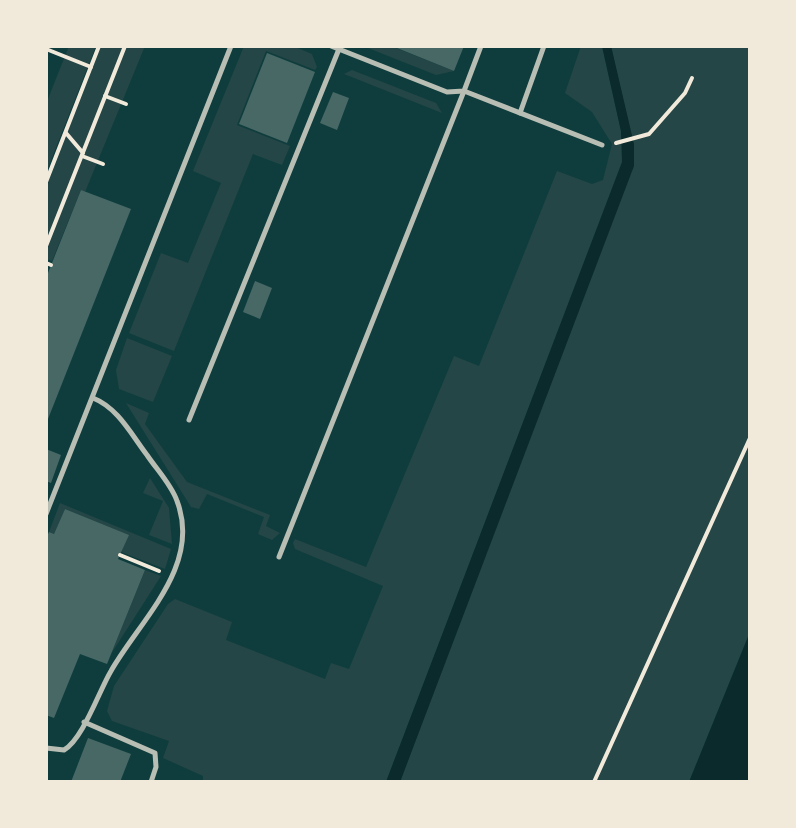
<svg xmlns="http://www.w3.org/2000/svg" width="796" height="828" viewBox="0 0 796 828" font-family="'DejaVu Sans',sans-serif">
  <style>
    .green { fill: #244646 }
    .water { fill: #0a2a2b }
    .building { fill: #486865 }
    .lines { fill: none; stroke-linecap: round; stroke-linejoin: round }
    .path { stroke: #f1e9da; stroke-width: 4 }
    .service { stroke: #b8beb3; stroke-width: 5 }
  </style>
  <rect width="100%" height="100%" fill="#0f3d3e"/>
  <g class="green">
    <polygon points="69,46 96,46 46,173 46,104"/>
    <polygon points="101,46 124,46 46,243 46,188"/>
    <polygon points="126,46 145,46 85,192 81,190 52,261 46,259 46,248"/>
    <polygon points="244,46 293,46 312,54 317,67 315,70 266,51 237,125 290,146 282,165 253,154 174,351 129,333 161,253 188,263 221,183 193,171"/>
    <polygon points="363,46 391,46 454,71 436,75"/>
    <polygon points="581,46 602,46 621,131 623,162 386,782 203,782 203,776 163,758 169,741 112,721 107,711 114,686 168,604 175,599 232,622 226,640 325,679 331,663 349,669 383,586 295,549 293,543 295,539 366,567 454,356 479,366 557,171 592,184 603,180 612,144 592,112 565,93"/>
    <polygon points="611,46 750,46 750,632 689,782 400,782 634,147"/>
    <polygon points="352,70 436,103 442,113 344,74"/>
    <polygon points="127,338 172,356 153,402 119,389 116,370"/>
    <polygon points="126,403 149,413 145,424 187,482 270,515 266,526 280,533 272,540 258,534 264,517 207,494 199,509 191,507"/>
    <polygon points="150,478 169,508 172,544 149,535 163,501 143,493"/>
    <polygon points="60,503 171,549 165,569 121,552 128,535 65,509 54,534 49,532"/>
    <polygon points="145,570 161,576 111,654"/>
  </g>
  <g class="water">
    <polygon points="602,46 611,46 634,144 634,166 400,782 386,782 622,162 621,131"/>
    <polygon points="750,632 750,782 689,782"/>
  </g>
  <g class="building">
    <polygon points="392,46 464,46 454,71"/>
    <polygon points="267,53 315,72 287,143 239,124"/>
    <polygon points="333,92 349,98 337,130 320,123"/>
    <polygon points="81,190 131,209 46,424 46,278"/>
    <polygon points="255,281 272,288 260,319 243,312"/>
    <polygon points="46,449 61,455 51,483 46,481"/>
    <polygon points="65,509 129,535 118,559 145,570 107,664 80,654 54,718 46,715 46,538 49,532 54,534"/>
    <polygon points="88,738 131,754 120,782 71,782"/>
  </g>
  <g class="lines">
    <g class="path">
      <polyline points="46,49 91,67"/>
      <polyline points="105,96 126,104"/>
      <polyline points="66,133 83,153"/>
      <polyline points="616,143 649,134 685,93 692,78"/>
      <polyline points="82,156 103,164"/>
      <polyline points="46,182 99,46"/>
      <polyline points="46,246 125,46"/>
      <polyline points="46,263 51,265"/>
      <polyline points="120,555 159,571"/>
      <polyline points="594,782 750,438"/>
    </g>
    <g class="service">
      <polyline points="331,46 447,92 464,91 481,46"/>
      <polyline points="520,113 544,46"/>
      <polyline points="189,420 339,49"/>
      <polyline points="46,514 231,46"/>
      <polyline points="279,557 464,91 602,145"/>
      <polyline points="84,722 155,753 156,767 151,782"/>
      <path d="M46 748 64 750C83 739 99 691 111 671 140 620 202 566 177 501 171 484 157 470 147 455 131 434 118 408 93 398"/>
    </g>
  </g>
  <rect width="796" height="828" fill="none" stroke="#f1e9da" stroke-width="96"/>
</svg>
